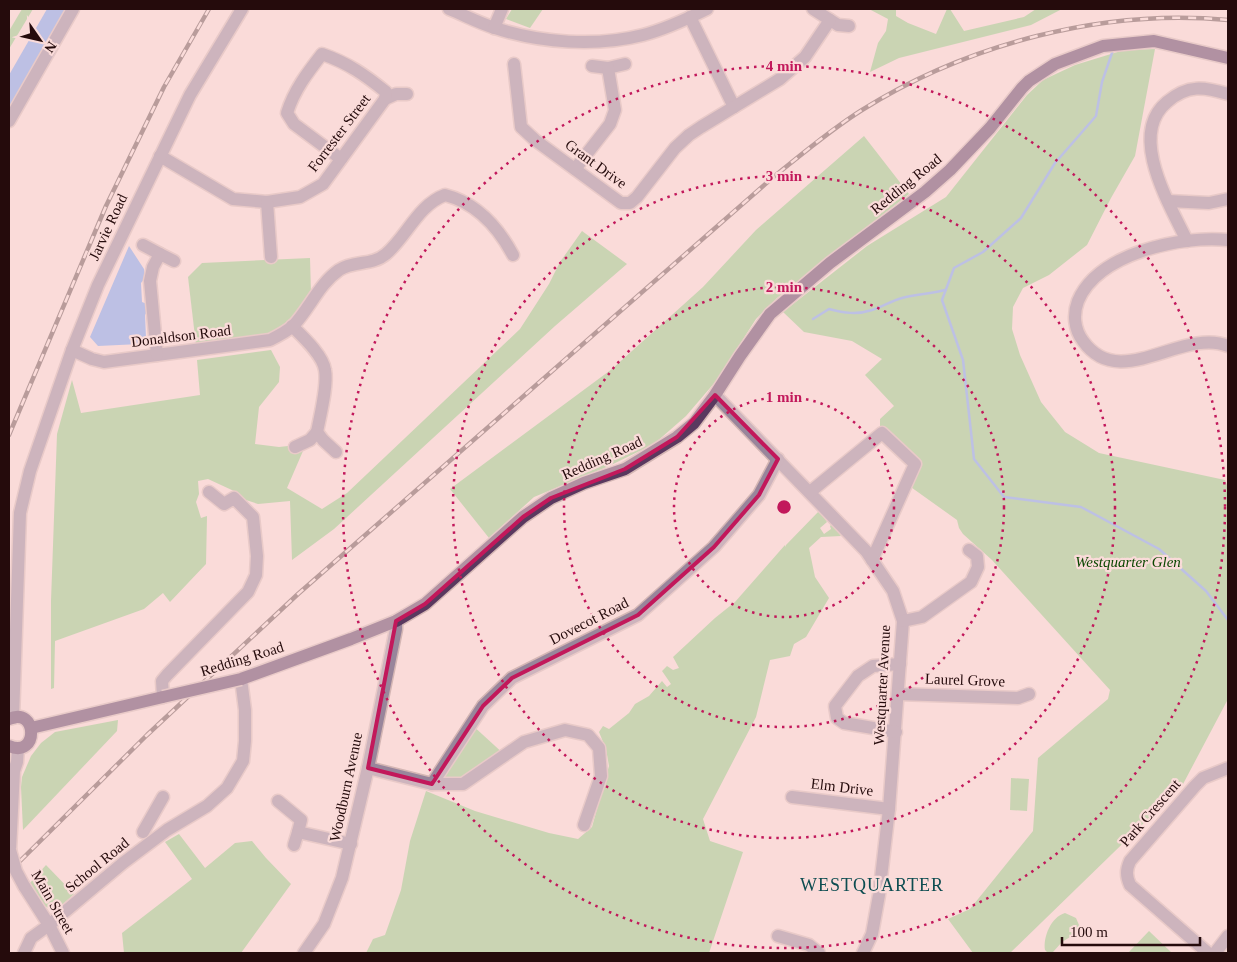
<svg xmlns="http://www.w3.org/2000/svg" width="1237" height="962" viewBox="0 0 1237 962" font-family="'Times New Roman',serif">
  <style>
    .green { fill: #90cc86 }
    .water { fill: #73a1f1 }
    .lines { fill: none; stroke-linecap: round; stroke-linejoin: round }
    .stream { stroke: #73a1f1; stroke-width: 2.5 }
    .minor-casing { stroke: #d4b6b4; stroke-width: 15 }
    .major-casing { stroke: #d4b6b4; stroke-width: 15 }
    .minor { stroke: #98859b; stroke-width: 12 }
    .major { stroke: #59395f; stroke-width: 12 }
    .rail-casing { stroke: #6b5050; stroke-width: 4.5 }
    .rail { stroke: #fadbd9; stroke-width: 2.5; stroke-dasharray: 8; stroke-linecap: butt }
    .minor-bridge-casing { stroke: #d4b6b4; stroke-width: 15; stroke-linecap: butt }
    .major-bridge-casing { stroke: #d4b6b4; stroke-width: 15; stroke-linecap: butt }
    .minor-bridge { stroke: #98859b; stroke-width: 12 }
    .major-bridge { stroke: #59395f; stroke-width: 12 }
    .marked { fill: none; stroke: #c2185b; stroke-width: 4; stroke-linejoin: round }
    .ring { fill: none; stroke: #c2185b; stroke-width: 2.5; stroke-dasharray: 2.5 5 }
    .labels { text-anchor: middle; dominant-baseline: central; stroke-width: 4.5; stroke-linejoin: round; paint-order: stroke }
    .street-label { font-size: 15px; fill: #250b0c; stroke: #fadbd9 }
    .park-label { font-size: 15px; font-style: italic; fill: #0a4700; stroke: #fadbd9 }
    .quarter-label { font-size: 18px; letter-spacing: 1px; fill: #0c4c50; stroke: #fadbd9 }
    .centre { fill: #c2185b; stroke: #fadbd9; stroke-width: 2.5 }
    .ring-label { font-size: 15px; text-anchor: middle; font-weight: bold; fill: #c2185b; stroke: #fadbd9; stroke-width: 4.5; stroke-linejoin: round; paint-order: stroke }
  </style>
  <rect width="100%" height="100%" fill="#fadbd9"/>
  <g class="green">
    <polygon points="22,9 33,9 9,49 9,31"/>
    <polygon points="512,9 543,9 530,28 506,19"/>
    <polygon points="869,9 896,9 896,16 908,23 936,34 947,9 950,9 964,31 1024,17 1036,9 1062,9 1031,25 899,58 870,72 878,43 886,31 888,19"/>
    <polygon points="1155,49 1135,156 1111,198 1087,245 1049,275 1023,288 1013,307 1012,329 1020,355 1041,402 1065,432 1099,453 1225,480 1228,487 1228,699 1182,786 1010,953 973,953 948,919 970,909 1033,831 1038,758 1108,699 1110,690 992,560 963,534 959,528 957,520 908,485 917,464 880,430 880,419 894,406 865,375 882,359 852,341 804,332 783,312 867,246 946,197 1027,95 1043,80 1075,65 1124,50"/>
    <polygon points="864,136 909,194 777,298 756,319 716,381 686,416 654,444 609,466 534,497 489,538 450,489 612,369 703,287 756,230"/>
    <polygon points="582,231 627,264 555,326 334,529 292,560 290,501 258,504 246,500 234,491 208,479 198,481 199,494 196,502 201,518 207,516 206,564 170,602 163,593 144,609 55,641 54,688 51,689 51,601 57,434 72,380 81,413 200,395 197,360 271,350 280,367 279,382 259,407 255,444 279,447 306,444 287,488 322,509 347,493 520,329 549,284 560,262"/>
    <polygon points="310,258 311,293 293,317 278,330 258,337 196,345 188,277 202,263"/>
    <polygon points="819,511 827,522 820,528 824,534 831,529 830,526 832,524 841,536 821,537 809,548 815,577 829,598 806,637 794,644 790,656 770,660 756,717 703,819 710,841 743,852 709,953 366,953 373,939 385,935 401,890 410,841 426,791 475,811 549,833 578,839 592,827 609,766 606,749 599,732 603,726 609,729 629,713 635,704 649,696 662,681 667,687 671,684 662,671 667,666 673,670 679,668 673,657 715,618 735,602 785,545 786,547 786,545"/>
    <polygon points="118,720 117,731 23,830 21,787 22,777 31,756 41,743 55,732"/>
    <polygon points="471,724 506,756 463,784 432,784"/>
    <polygon points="1011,778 1029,779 1027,811 1010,810"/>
    <polygon points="179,834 205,868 235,843 252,841 266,858 291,884 241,953 124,953 122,933 192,879 165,842"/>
    <polygon points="46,865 74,894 62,905 52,910 45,906 30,883"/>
    <path d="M1065 913 1076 918 1079 925 1078 932 1062 942 1053 952 1048 953 1045 950C1043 937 1051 917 1065 913Z"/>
    <polygon points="1149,931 1172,953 1128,953"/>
  </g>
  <g class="water">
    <polygon points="47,9 67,9 9,109 9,75"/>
    <polygon points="129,246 144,269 145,278 141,283 142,302 147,304 148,310 145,315 146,338 140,344 98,346 90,337"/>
  </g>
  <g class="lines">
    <g class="stream">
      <polyline points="1113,50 1102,82 1096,116 1055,163 1021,218 983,252 954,268 942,300 963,360 974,459 1004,497 1081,507 1159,549 1206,591 1228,620"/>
      <path d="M813 319 829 309C844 313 857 315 872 310 882 307 891 301 902 298 916 294 930 294 945 290"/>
    </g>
    <g class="minor-casing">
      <g id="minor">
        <path d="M449 9C464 15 479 23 495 28 541 43 596 47 643 35 666 29 687 19 707 9"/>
        <polyline points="813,9 838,25 849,26"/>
        <polyline points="690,17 734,107"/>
        <polyline points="494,28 502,9"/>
        <polyline points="514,64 521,127 535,140 621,203 630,203 637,197 675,148 689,135 701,127 780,79 805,57 830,20"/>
        <polyline points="592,66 608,68 625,64"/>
        <polyline points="9,121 73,9"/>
        <polyline points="160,156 233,199 267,202 300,197 323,184 385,99 396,94 407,94"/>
        <path d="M341 159 294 124 287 113C294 90 308 72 322 54 348 63 365 75 386 92L385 99"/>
        <polyline points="575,169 610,124 615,110 608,68"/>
        <polyline points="1168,201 1209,203 1228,199"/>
        <polyline points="267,202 271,257"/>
        <path d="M1228 240C1182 235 1098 253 1078 301 1073 314 1074 329 1083 341 1120 393 1182 327 1228 346"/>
        <path d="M1187 241C1170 205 1127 135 1167 102 1188 84 1204 87 1228 94"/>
        <polyline points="143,245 160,254"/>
        <path d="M292 326C302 336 323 355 325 370 328 385 320 416 317 432"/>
        <path d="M72 350 92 359 104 362 270 340C278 336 286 332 293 326 310 308 319 284 339 270 354 260 372 266 386 254 407 236 418 205 445 195 477 203 498 227 513 255"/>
        <polyline points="157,355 150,281 153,267 160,254 174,261"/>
        <polyline points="715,395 866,551 893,591 903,621 889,809 879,895 872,934 863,953"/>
        <polyline points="295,447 310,440 317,432 323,440 336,452"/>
        <polyline points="810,492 882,433 915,464 872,560"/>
        <polyline points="903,621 922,617 971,582 978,567 977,556 969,550"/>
        <polyline points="898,694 1018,698 1029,694"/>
        <polyline points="163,697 162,681 167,675 248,592 256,575 257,556 253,517 234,498 224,504 209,492"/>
        <polyline points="13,718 20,513 30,471 72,350 98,285 190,95 242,9"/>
        <polyline points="896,732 844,723 837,718 835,706 858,676 873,666 900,664"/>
        <polyline points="368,768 432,784 463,784 524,742 565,730 588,735 599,748 601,776 584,825"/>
        <polyline points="432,784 483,706 512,678 638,615 714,547 759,495 778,459"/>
        <polyline points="792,797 889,809"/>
        <polyline points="278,801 301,820 298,832 351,844"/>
        <polyline points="143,832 163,797"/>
        <polyline points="294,845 298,832"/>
        <polyline points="10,850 14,771 17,762 18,748"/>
        <polyline points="24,886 49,925 63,953"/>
        <polyline points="778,936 809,945 819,953"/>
        <polyline points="24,953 31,938 49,925 123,863 167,830 207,806 227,788 243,761 245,741 245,710 241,679"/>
        <polyline points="304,953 324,924 342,878 368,768 396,629 396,621"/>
        <path d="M1208 953 1130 885C1126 876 1126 870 1130 861L1195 786 1203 778 1228 768"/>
        <polyline points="1215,953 1228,936"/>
      </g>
    </g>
    <g class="major-casing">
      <g id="major">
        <polyline points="241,679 351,639 396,621 425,604 523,517 551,498 584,483 625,469 677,437 694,423 715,395 740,356 770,314 830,263 925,192 950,170 990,128 1022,88 1029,81 1055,64 1103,46 1154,41 1228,58"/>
        <path d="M9 719C38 706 39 759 9 746"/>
        <polyline points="31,728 163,697"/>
      </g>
    </g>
    <use href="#minor" class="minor"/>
    <use href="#major" class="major"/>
    <g class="rail-casing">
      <g id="rail">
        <polyline points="9,435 106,206 164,87 209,9"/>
        <path d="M9 872 147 735 298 594 771 179C801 155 830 130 862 110 967 44 1104 8 1228 20"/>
      </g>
    </g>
    <use href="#rail" class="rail"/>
    <g class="minor-bridge-casing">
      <polyline id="minor-bridge" points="10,850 16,871 24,886"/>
    </g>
    <g class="major-bridge-casing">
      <polyline id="major-bridge" points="163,697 241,679"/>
    </g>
    <use href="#minor-bridge" class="minor-bridge"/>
    <use href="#major-bridge" class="major-bridge"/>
  </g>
  <path d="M0 0H1237V962H0ZM715 395 778 459 759 495 714 547 638 615 512 678 483 706 432 784 368 768 396 621 425 604 523 517 551 498 625 469 677 437Z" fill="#fadbd9" fill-opacity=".55" fill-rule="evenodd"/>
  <path class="marked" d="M715 395 778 459 759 495 714 547 638 615 512 678 483 706 432 784 368 768 396 621 425 604 523 517 551 498 625 469 677 437Z"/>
  <g class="ring">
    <circle cx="784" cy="507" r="110"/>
    <circle cx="784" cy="507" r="220"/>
    <circle cx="784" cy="507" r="331"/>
    <circle cx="784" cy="507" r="441"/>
  </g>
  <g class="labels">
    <g class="street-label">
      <text transform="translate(339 133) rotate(-53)">Forrester Street</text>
      <text transform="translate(596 164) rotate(36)">Grant Drive</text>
      <text transform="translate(906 184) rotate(-39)">Redding Road</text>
      <text transform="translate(108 227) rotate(-65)">Jarvie Road</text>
      <text transform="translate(181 336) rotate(-7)">Donaldson Road</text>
      <text transform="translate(602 458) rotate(-24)">Redding Road</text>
      <text transform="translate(589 621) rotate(-27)">Dovecot Road</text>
      <text transform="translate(242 659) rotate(-17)">Redding Road</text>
      <text transform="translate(965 680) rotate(2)">Laurel Grove</text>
      <text transform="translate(882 685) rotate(-87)">Westquarter Avenue</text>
      <text transform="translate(346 787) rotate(-78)">Woodburn Avenue</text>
      <text transform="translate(842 787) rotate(7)">Elm Drive</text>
      <text transform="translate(1150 813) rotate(-49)">Park Crescent</text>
      <text transform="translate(97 865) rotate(-39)">School Road</text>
      <text transform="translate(53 902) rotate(60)">Main Street</text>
    </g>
    <g class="park-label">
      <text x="1128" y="562">Westquarter Glen</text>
    </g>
    <g class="quarter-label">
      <text x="872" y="885">WESTQUARTER</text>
    </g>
  </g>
  <circle cx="784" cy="507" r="8" class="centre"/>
  <g class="ring-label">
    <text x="784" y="71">4 min</text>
    <text x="784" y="181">3 min</text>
    <text x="784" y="292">2 min</text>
    <text x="784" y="402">1 min</text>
  </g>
  <rect width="1237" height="962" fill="none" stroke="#250b0c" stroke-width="20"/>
  <g transform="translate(40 40) rotate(124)" stroke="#fadbd9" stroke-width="4" paint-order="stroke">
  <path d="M0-4L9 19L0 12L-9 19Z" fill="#250b0c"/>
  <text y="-8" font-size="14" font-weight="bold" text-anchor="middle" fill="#250b0c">N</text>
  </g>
  <path d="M1062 937v8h138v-8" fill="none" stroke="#250b0c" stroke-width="2.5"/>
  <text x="1070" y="937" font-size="15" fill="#250b0c" stroke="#fadbd9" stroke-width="4" paint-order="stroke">100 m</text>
</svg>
